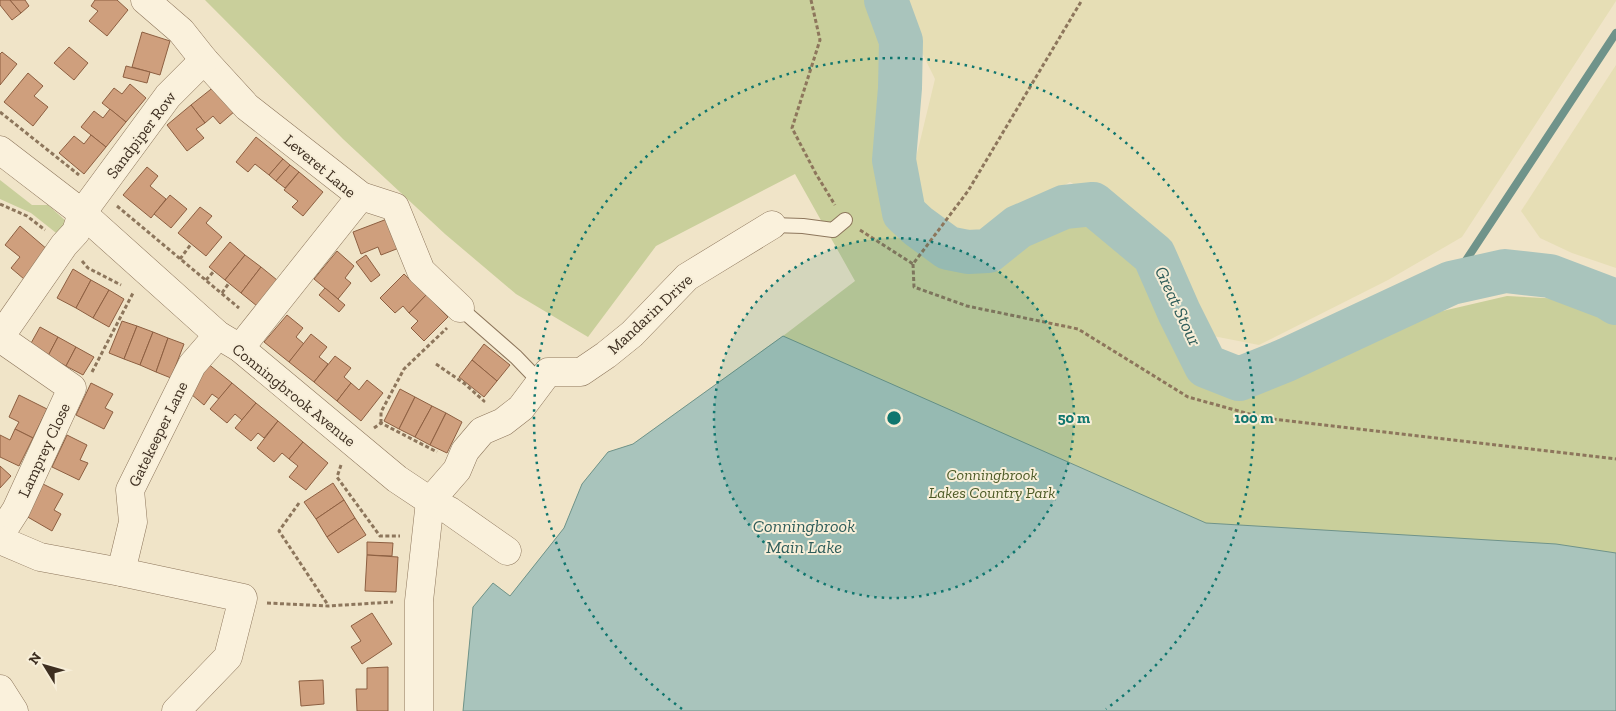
<svg xmlns="http://www.w3.org/2000/svg" width="1616" height="711" viewBox="0 0 1616 711" font-family="'Zilla Slab',serif">
  <style>
    .farmland { fill: #e6deb5 }
    .green { fill: #c9cf9b }
    .water { fill: #a9c4bc; stroke: #6f938a }
    .lines { fill: none; stroke-linecap: round; stroke-linejoin: round }
    .stream { stroke: #6f938a; stroke-width: 8 }
    .river { stroke: #a9c4bc; stroke-width: 44 }
    .building { fill: #cf9f7d; stroke: #8d5f41 }
    .lane-casing { stroke: #8d765c; stroke-width: 16 }
    .street-casing { stroke: #8d765c; stroke-width: 29 }
    .path { stroke: #8d765c; stroke-width: 3; stroke-dasharray: 4 2.5; stroke-linecap: butt }
    .lane { stroke: #faf1dc; stroke-width: 14 }
    .street { stroke: #faf1dc; stroke-width: 28 }
    .ring { fill: none; stroke: #0f766e; stroke-width: 2.5; stroke-dasharray: 2.5 5 }
    .labels { text-anchor: middle; dominant-baseline: central; stroke-width: 4; stroke-linejoin: round; paint-order: stroke }
    .street-label { font-size: 16px; fill: #3d2e20; stroke: #f7eed8 }
    .park-label { font-size: 16px; font-style: italic; fill: #4d5a26; stroke: #f7eed8 }
    .water-label { font-size: 18px; font-style: italic; fill: #2f5d5a; stroke: #f7eed8 }
    .centre { fill: #0f766e; stroke: #f7eed8; stroke-width: 2.5 }
    .ring-label { font-size: 15px; text-anchor: middle; font-weight: bold; fill: #0f766e; stroke: #f7eed8; stroke-width: 4; stroke-linejoin: round; paint-order: stroke }
  </style>
  <rect width="100%" height="100%" fill="#f0e4c8"/>
  <g class="farmland">
    <polygon points="896,0 1616,0 1616,1 1462,237 1388,280 1259,345 1213,336 1192,312 1174,247 1110,204 1070,182 971,240 919,201 914,166 935,79"/>
    <polygon points="1616,65 1616,268 1572,253 1540,238 1521,211"/>
  </g>
  <g class="green">
    <polygon points="205,0 870,0 887,18 887,66 882,113 881,152 887,203 905,221 948,259 1013,252 1058,220 1095,221 1118,243 1149,285 1167,324 1193,367 1223,388 1275,376 1421,316 1507,296 1584,300 1616,322 1616,711 463,711 473,607 493,583 510,596 564,528 582,484 608,452 633,444 783,336 855,281 795,174 656,246 588,337 516,294 445,234 343,139"/>
    <polygon points="0,180 32,205 48,205 67,222 60,236 31,213 0,199"/>
  </g>
  <polygon class="water" points="783,336 1206,523 1556,544 1616,553 1616,711 463,711 473,607 493,583 510,596 564,528 582,484 608,452 633,444"/>
  <g class="lines">
    <polyline class="stream" points="1451,283 1616,33"/>
    <polyline class="river" points="886,0 901,41 900,88 894,160 904,213 918,226 948,248 968,252 988,251 1018,227 1064,207 1093,204 1154,255 1179,312 1206,366 1239,379 1286,360 1451,283 1505,271 1550,276 1608,298 1616,303"/>
  </g>
  <g class="building">
    <polygon points="0,0 10,0 21,13 12,20 0,5"/>
    <polygon points="10,0 25,0 29,6 21,13"/>
    <polygon points="95,0 117,0 128,10 107,36 89,21 98,11 91,6"/>
    <polygon points="142,32 170,41 160,75 132,67"/>
    <polygon points="69,47 88,63 74,80 54,63"/>
    <polygon points="2,52 17,64 0,85 0,54"/>
    <polygon points="126,66 150,72 147,83 123,77"/>
    <polygon points="28,73 43,86 34,96 48,107 33,126 4,102"/>
    <polygon points="130,84 146,98 126,122 102,103 114,88 122,94"/>
    <polygon points="215,86 235,111 220,124 213,116 205,123 191,105"/>
    <polygon points="191,105 205,123 196,129 204,138 187,151 167,125"/>
    <polygon points="110,109 126,122 106,147 81,127 94,111 103,118"/>
    <polygon points="91,135 106,147 84,174 59,153 74,136 84,144"/>
    <polygon points="256,137 283,159 269,175 255,164 248,172 236,162"/>
    <polygon points="283,159 290,165 276,181 269,175"/>
    <polygon points="290,165 299,172 285,188 276,181"/>
    <polygon points="147,167 158,176 150,186 166,199 151,218 123,195"/>
    <polygon points="299,172 323,192 303,216 292,207 298,201 284,190"/>
    <polygon points="170,195 187,209 171,228 154,214"/>
    <polygon points="200,207 212,216 206,223 222,237 206,256 178,233"/>
    <polygon points="387,219 399,248 381,255 378,247 361,254 353,232"/>
    <polygon points="20,226 48,250 24,279 11,268 20,257 5,245"/>
    <polygon points="230,242 245,255 225,280 209,267"/>
    <polygon points="337,251 354,266 345,278 351,283 338,299 314,279"/>
    <polygon points="245,255 261,267 241,293 225,280"/>
    <polygon points="366,255 380,275 371,282 356,262"/>
    <polygon points="261,267 277,280 257,306 241,293"/>
    <polygon points="73,269 91,280 76,308 57,298"/>
    <polygon points="404,274 426,295 409,313 403,306 395,313 380,298"/>
    <polygon points="91,280 109,290 93,318 76,308"/>
    <polygon points="325,288 345,305 339,312 319,295"/>
    <polygon points="109,290 124,299 109,327 93,318"/>
    <polygon points="426,295 448,317 424,341 411,328 418,321 409,313"/>
    <polygon points="287,315 303,328 296,337 304,344 289,362 264,342"/>
    <polygon points="122,321 137,326 124,359 109,353"/>
    <polygon points="137,326 153,332 140,365 124,359"/>
    <polygon points="40,327 58,337 48,356 30,345"/>
    <polygon points="153,332 168,338 156,372 140,365"/>
    <polygon points="311,334 327,347 319,357 328,364 314,382 289,362"/>
    <polygon points="58,337 76,347 66,366 48,356"/>
    <polygon points="168,338 184,344 171,378 156,372"/>
    <polygon points="484,344 510,365 497,381 472,360"/>
    <polygon points="76,347 94,357 83,375 66,366"/>
    <polygon points="335,356 351,368 344,377 351,383 337,401 314,382"/>
    <polygon points="472,360 497,381 484,397 459,377"/>
    <polygon points="207,363 232,383 219,399 212,394 204,405 185,389"/>
    <polygon points="367,380 383,393 361,421 337,401 351,383 359,390"/>
    <polygon points="91,383 113,394 105,408 113,412 104,429 76,415"/>
    <polygon points="232,383 256,403 242,420 235,414 227,423 210,409"/>
    <polygon points="400,389 415,397 399,429 384,421"/>
    <polygon points="19,395 47,409 33,438 15,429 19,422 9,417"/>
    <polygon points="415,397 432,406 415,437 399,429"/>
    <polygon points="256,403 278,421 264,438 258,433 251,441 235,428"/>
    <polygon points="432,406 446,413 430,445 415,437"/>
    <polygon points="446,413 462,422 447,453 430,445"/>
    <polygon points="278,421 303,442 289,459 282,453 274,462 257,448"/>
    <polygon points="15,429 33,438 19,466 0,457 0,435 10,440"/>
    <polygon points="67,435 87,445 80,460 88,463 79,480 52,467"/>
    <polygon points="303,442 328,463 306,490 289,477 298,466 289,459"/>
    <polygon points="0,466 11,476 0,488"/>
    <polygon points="333,483 344,500 316,519 304,502"/>
    <polygon points="43,484 63,494 54,510 61,514 52,531 26,516"/>
    <polygon points="344,500 355,518 327,537 316,519"/>
    <polygon points="355,518 366,535 338,553 327,537"/>
    <polygon points="367,542 393,543 392,556 367,555"/>
    <polygon points="367,555 398,557 396,592 365,591"/>
    <polygon points="372,613 392,644 362,664 351,647 361,641 351,626"/>
    <polygon points="388,667 388,711 357,711 356,689 367,689 367,668"/>
    <polygon points="323,680 324,704 301,706 299,681"/>
  </g>
  <g class="lines">
    <g class="lane-casing">
      <g id="lane">
        <polyline points="772,225 803,226 833,230 845,220"/>
        <polyline points="460,308 516,357 540,382"/>
      </g>
    </g>
    <g class="street-casing">
      <g id="street">
        <polyline points="145,0 181,31 204,60 247,107 361,196 395,207 421,271 460,308"/>
        <polyline points="0,150 82,213 218,335 240,348 397,479 430,501 419,601 419,711"/>
        <polyline points="0,337 64,245 76,232 82,213 168,96 204,60"/>
        <polyline points="0,338 72,388 16,510 0,535"/>
        <polyline points="240,348 361,196"/>
        <polyline points="0,540 40,557 121,572 243,598 228,657 176,711"/>
        <polyline points="507,551 450,511 430,501 457,470 465,451 482,431 503,422 521,408 548,372 581,372 606,355 632,334 687,277 772,225"/>
        <polyline points="121,572 133,522 130,490 192,365 218,335"/>
        <polyline points="0,689 14,711"/>
      </g>
    </g>
    <g class="path">
      <polyline points="811,0 820,40 792,128 816,174 835,205"/>
      <polyline points="0,112 79,175"/>
      <polyline points="0,204 27,216 45,230"/>
      <polyline points="117,206 239,308"/>
      <polyline points="860,230 913,264 968,191 1082,0"/>
      <polyline points="180,259 191,244"/>
      <polyline points="82,261 88,268 121,285"/>
      <polyline points="913,264 914,287 967,306 1078,329 1188,397 1264,418 1616,459"/>
      <polyline points="206,280 214,271"/>
      <polyline points="222,293 229,283"/>
      <polyline points="436,364 465,384 484,401 483,402"/>
      <polyline points="92,372 133,293"/>
      <polyline points="381,423 381,412 404,369 447,328"/>
      <polyline points="374,428 381,423 437,452"/>
      <polyline points="341,465 337,477 380,536 400,536"/>
      <polyline points="299,503 279,531 328,605"/>
      <polyline points="267,603 328,606 393,602"/>
    </g>
    <use href="#lane" class="lane"/>
    <use href="#street" class="street"/>
  </g>
  <circle cx="894" cy="418" r="180" fill="#0f766e" fill-opacity=".12"/>
  <g class="ring">
    <circle cx="894" cy="418" r="180"/>
    <path d="M682 709A360 360 0 1 1 1106 709"/>
  </g>
  <g class="labels">
    <g class="street-label">
      <text transform="translate(141 135) rotate(-53)">Sandpiper Row</text>
      <text transform="translate(320 166) rotate(40)">Leveret Lane</text>
      <text transform="translate(650 314) rotate(-43)">Mandarin Drive</text>
      <text transform="translate(294 395) rotate(39)">Conningbrook Avenue</text>
      <text transform="translate(158 434) rotate(-64)">Gatekeeper Lane</text>
      <text transform="translate(44 450) rotate(-65)">Lamprey Close</text>
    </g>
    <g class="park-label">
      <text x="992" y="474">Conningbrook<tspan x="992" dy="18">Lakes Country Park</tspan></text>
    </g>
    <g class="water-label">
      <text transform="translate(1178 306) rotate(65)">Great Stour</text>
      <text x="804" y="526">Conningbrook<tspan x="804" dy="21">Main Lake</tspan></text>
    </g>
  </g>
  <circle cx="894" cy="418" r="8" class="centre"/>
  <g class="ring-label">
    <text x="1074" y="423">50 m</text>
    <text x="1254" y="423">100 m</text>
  </g>
  <g transform="translate(45 666) rotate(307)" stroke="#f7eed8" stroke-width="4" paint-order="stroke">
  <path d="M0-4L9 19L0 12L-9 19Z" fill="#3d2e20"/>
  <text y="-8" font-size="14" font-weight="bold" text-anchor="middle" fill="#3d2e20">N</text>
  </g>
</svg>
